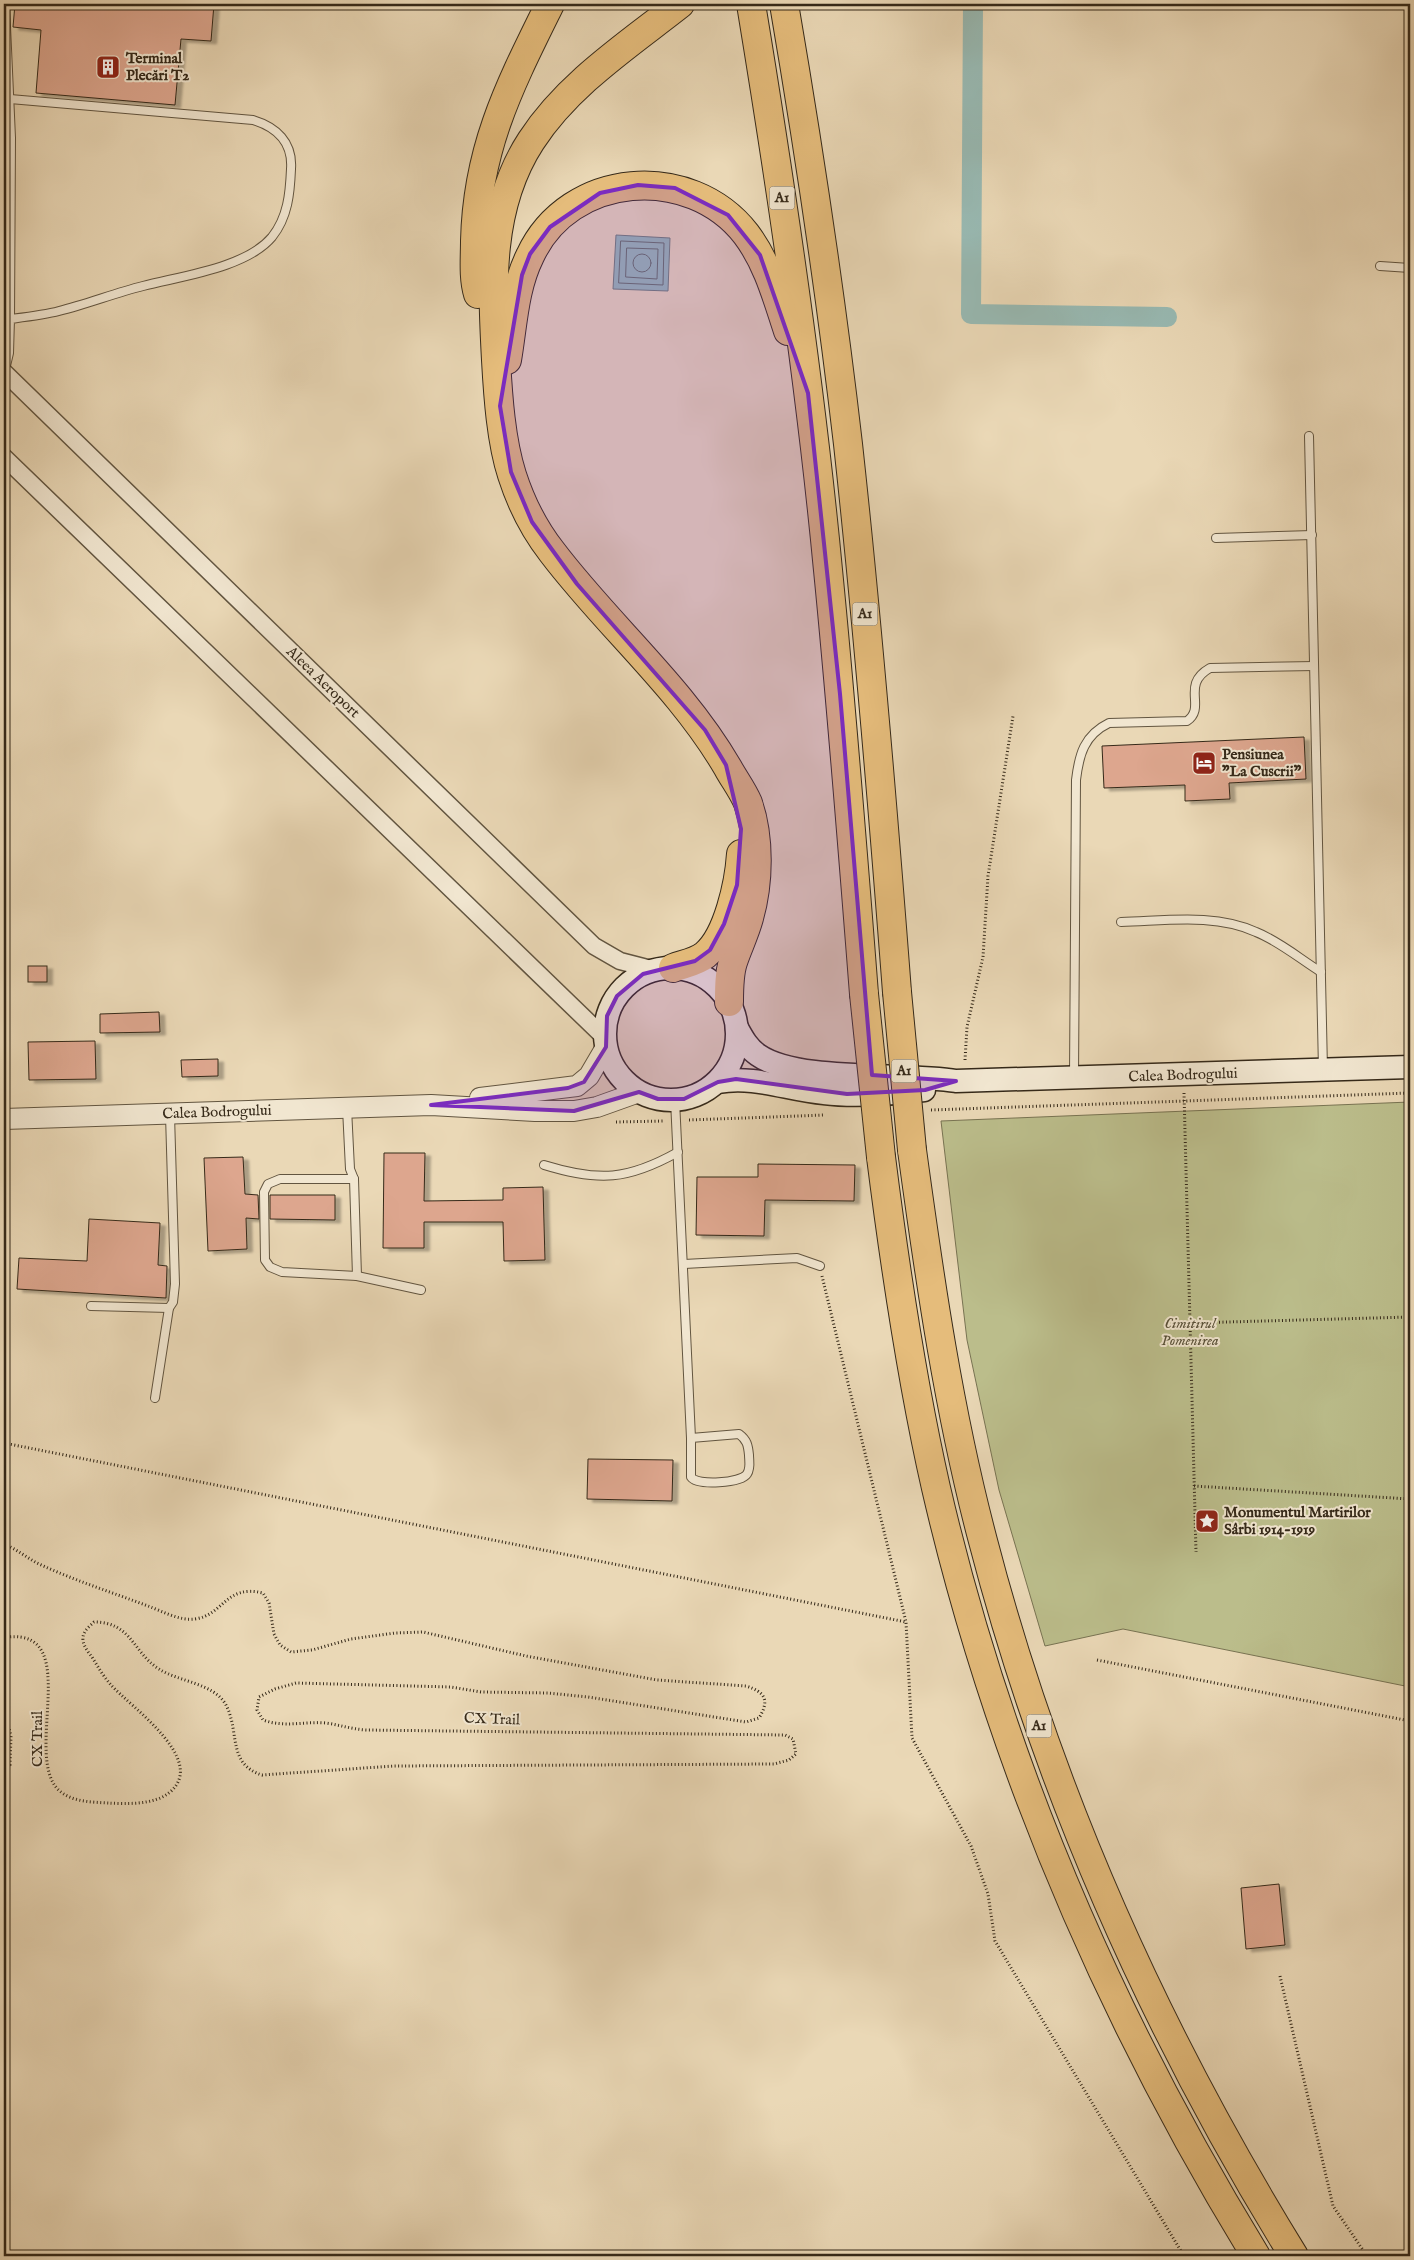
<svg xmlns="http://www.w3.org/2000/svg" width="1414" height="2260" viewBox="0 0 1414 2260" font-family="'IM FELL English',serif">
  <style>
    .green { fill: #bbbd8b; stroke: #787352 }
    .water { fill: #98b9b2; stroke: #707f75 }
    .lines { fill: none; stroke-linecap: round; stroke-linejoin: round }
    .shore { stroke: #667166; stroke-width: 1 }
    .canal { stroke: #98b9b2; stroke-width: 20 }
    .building { fill: #dda68e; stroke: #352919; filter: url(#shadow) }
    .service-casing { stroke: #625540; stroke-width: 10 }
    .minor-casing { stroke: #625540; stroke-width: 19 }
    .tertiary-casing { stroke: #625540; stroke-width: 22 }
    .secondary-casing { stroke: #352919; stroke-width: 25 }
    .motorway-casing { stroke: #352919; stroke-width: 30 }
    .path { stroke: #352919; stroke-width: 3; stroke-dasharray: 1 2.5; stroke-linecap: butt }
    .service { stroke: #f1e6d0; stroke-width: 8 }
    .minor { stroke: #f1e6d0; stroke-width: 16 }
    .tertiary { stroke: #f1e6d0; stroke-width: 20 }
    .secondary { stroke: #f1e6d0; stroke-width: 22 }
    .motorway { stroke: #e5bc7b; stroke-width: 28 }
    .motorway-bridge-casing { stroke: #352919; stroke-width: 30; stroke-linecap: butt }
    .motorway-bridge { stroke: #e5bc7b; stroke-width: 28 }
    .marked { fill: #7b2cbf; fill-opacity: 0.2; stroke: #7b2cbf; stroke-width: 4; stroke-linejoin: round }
    .labels { text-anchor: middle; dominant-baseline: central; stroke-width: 4; stroke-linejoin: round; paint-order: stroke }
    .shield { fill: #f1e6d0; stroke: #6d6250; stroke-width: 1 }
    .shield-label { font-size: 14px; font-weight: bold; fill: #352919 }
    .poi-label { font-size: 15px; font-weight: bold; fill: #352919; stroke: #f1e6d0; text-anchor: start }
    .street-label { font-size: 15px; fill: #352919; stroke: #f1e6d0 }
    .park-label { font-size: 15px; font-style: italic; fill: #564e36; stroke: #f1e6d0 }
  </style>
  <defs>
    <filter id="shadow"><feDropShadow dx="5.5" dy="3" stdDeviation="1" flood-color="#0004"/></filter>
  </defs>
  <rect width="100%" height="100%" fill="#ead8b6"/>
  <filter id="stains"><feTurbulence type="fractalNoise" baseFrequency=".004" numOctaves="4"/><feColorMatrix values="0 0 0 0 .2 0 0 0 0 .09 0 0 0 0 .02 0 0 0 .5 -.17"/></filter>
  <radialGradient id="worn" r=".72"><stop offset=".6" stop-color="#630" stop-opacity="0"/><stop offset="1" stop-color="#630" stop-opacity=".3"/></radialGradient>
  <polygon class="green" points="1410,1102 1410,1687 1123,1629 1045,1646 999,1490 967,1340 941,1121"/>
  <polygon class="water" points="616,235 670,238 668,291 613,289"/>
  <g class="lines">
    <g class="shore">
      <polygon points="621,241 664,243 663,285 619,283"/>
      <polygon points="627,248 658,249 657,279 626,277"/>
      <circle cx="642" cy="263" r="9"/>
    </g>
    <polyline class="canal" points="973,4 971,314 1167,317"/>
  </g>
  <g class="building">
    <polygon points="15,4 214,4 211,41 181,39 175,105 36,93 41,30 13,27"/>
    <polygon points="1304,737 1306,779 1229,783 1230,799 1185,801 1185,785 1104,788 1102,746"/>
    <rect x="28" y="966" width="19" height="16"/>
    <polygon points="159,1012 160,1032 100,1033 100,1014"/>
    <polygon points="95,1041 96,1079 29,1080 28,1042"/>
    <polygon points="218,1059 218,1076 182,1077 181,1060"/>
    <polygon points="384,1153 425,1153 424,1201 503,1200 503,1188 543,1187 545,1260 504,1261 503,1222 424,1222 424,1248 383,1248"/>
    <polygon points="243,1157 245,1194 258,1195 259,1219 246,1218 247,1249 208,1251 204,1158"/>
    <polygon points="758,1164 855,1165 854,1201 765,1200 764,1236 696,1235 697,1177 758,1177"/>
    <polygon points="270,1195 335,1195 335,1220 270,1219"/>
    <polygon points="89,1219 160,1223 158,1265 167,1266 166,1298 17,1289 19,1258 87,1261"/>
    <polygon points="588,1459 673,1460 672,1501 587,1499"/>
    <polygon points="1279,1884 1285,1945 1246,1949 1241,1888"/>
  </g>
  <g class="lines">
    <g class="service-casing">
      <g id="service">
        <polyline points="5,4 11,138 10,319"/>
        <polyline points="1380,266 1410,268"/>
        <path d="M4 374 9 353 10 319C26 317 44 315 59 311 87 304 115 293 143 286 181 276 246 268 272 237 288 217 290 193 291 169 293 142 276 127 253 120L10 99"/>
        <polyline points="1309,436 1323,1069"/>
        <polyline points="1216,538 1312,535"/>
        <path d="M1121 922C1165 921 1215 913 1256 932 1279 941 1300 959 1321 972"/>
        <path d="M1074 1076 1076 780C1079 755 1084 735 1109 723L1187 721C1207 707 1180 685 1210 668L1314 666"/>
        <polyline points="675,1100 691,1438"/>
        <polyline points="347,1108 350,1169 354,1179 357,1276"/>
        <path d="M544 1165C599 1182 628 1180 678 1152"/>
        <polyline points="354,1179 280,1179 268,1184 264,1192 265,1260 270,1267 282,1272 357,1276 421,1290"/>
        <polyline points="684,1264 797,1258 820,1266"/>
        <polyline points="91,1306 169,1308"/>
        <polyline points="155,1398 169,1308 173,1302 175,1284 170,1115"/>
        <path d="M739 1434C747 1440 748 1445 749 1455 749 1461 751 1468 747 1474 741 1483 697 1486 691 1477V1438Z"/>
      </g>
    </g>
    <g class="minor-casing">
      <g id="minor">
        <polyline points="4,372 594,946 620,961 655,970"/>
        <polyline points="4,457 605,1038"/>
      </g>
    </g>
    <g class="tertiary-casing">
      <g id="tertiary">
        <polyline points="480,1098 577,1086 589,1076 606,1047"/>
        <polyline points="4,1119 431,1105 535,1111 574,1111 597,1107 639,1092"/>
      </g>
    </g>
    <g class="secondary-casing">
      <g id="secondary">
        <circle cx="671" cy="1034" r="66"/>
        <path d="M737 1028C743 1039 748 1048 758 1055 798 1083 905 1072 956 1081L1410 1067"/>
        <path d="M718 1082C754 1075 788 1090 824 1093 856 1097 891 1094 924 1090"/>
      </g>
    </g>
    <g class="motorway-casing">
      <g id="motorway">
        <path d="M680 4C628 45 568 84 531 141 488 207 492 285 496 360 498 396 501 441 512 475 521 503 534 529 552 552 608 626 681 687 728 768 734 779 743 791 748 803 760 838 759 883 749 918 745 933 738 947 733 962 729 974 729 988 729 1002"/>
        <path d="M751 4C782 192 810 380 828 570 842 711 853 853 864 994"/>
        <path d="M784 4C809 150 831 297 848 444 868 626 883 809 897 992"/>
        <path d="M478 294C473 278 475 258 475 241 477 148 510 85 550 4"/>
        <path d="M507 360C513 325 514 288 530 256 569 171 690 162 746 234 768 263 777 298 788 331"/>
        <path d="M673 968C684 964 696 962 705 955 728 936 739 883 741 854"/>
        <path d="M912 1150C930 1282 949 1413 983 1541 1049 1795 1157 2034 1294 2256"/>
        <path d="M881 1157C895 1268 911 1378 936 1488 999 1760 1110 2018 1256 2256"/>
      </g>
    </g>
    <g class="path">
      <polyline points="965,1060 967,1027 983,957 988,876 1013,716"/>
      <polyline points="1184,1093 1196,1552"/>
      <polyline points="931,1110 1410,1093"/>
      <polyline points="689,1120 825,1115"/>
      <polyline points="616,1122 665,1121"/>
      <polyline points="822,1276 906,1622 912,1738 971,1846 988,1894 995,1941 1184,2256"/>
      <polyline points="1191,1323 1410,1317"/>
      <polyline points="4,1443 906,1622"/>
      <polyline points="1194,1486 1410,1499"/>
      <path d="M4 1544C16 1549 26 1557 37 1563 73 1580 111 1592 148 1606 162 1611 179 1621 195 1619 224 1615 225 1584 263 1593L269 1603 274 1634 280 1645 291 1652 312 1650 351 1639 395 1633 423 1632 526 1656 657 1680 746 1686C765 1692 770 1700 759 1718L746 1722 588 1697 548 1693 481 1692 451 1687 296 1683 275 1689 259 1697 257 1710 263 1720C285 1728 304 1721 326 1723 340 1725 351 1729 366 1730L785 1735 793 1739 796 1754 789 1760 774 1764 394 1766 262 1775C227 1764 240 1732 226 1705 214 1683 179 1682 159 1669 133 1653 132 1622 94 1622 90 1626 84 1630 83 1637 82 1644 88 1652 92 1657 98 1667 104 1677 111 1685 131 1707 208 1760 170 1792 155 1805 127 1804 108 1803 91 1802 74 1802 61 1792 20 1761 85 1629 8 1637L4 1644"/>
      <polyline points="1097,1660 1410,1721"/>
      <polyline points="4,1709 11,1736 10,1765 4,1769"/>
      <polyline points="1280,1976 1333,2206 1367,2256"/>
    </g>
    <use href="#service" class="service"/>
    <use href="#minor" class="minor"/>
    <use href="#tertiary" class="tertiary"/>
    <use href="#secondary" class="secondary"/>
    <use href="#motorway" class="motorway"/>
    <g class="motorway-bridge-casing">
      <g id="motorway-bridge">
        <polyline points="897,992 912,1150"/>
        <polyline points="864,994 881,1157"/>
      </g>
    </g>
    <use href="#motorway-bridge" class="motorway-bridge"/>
  </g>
  <path class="marked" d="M638 185 675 188 728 215 760 255 808 393 840 694 872 1075 956 1081 925 1090 847 1094 736 1079 718 1082 684 1099H658L639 1092 574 1111 431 1105 568 1088 584 1082 606 1047 607 1016 617 996 643 974 695 961 710 950 724 924 737 885 741 829 726 765 705 730 577 584 532 522 511 472 500 406 522 275 530 254 550 227 600 193Z"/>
  <defs>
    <g id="building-square" transform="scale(1.25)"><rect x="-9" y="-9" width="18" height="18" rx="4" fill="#8f2418" stroke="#f1e6d0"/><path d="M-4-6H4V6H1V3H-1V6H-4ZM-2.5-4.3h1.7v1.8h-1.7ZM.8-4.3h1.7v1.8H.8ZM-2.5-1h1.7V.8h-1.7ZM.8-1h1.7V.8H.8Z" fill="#fff"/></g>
    <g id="hotel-square" transform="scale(1.25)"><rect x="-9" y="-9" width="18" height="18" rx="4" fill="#8f2418" stroke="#f1e6d0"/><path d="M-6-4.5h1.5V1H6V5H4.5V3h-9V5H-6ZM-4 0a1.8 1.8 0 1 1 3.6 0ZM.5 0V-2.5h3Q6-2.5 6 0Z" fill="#fff"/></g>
    <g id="sight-square" transform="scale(1.25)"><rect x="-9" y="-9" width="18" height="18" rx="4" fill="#8f2418" stroke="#f1e6d0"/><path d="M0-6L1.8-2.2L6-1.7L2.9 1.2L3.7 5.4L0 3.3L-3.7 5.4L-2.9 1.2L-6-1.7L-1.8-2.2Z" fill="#fff"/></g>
  </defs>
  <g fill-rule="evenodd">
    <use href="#building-square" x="108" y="67"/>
    <use href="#hotel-square" x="1204" y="763"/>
    <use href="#sight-square" x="1207" y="1521"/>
  </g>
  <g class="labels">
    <g class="shield">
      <rect x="769.5" y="186.5" width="25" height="23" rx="4"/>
      <rect x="852.5" y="602.5" width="25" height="23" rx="4"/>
      <rect x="891.5" y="1059.5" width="25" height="23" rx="4"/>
      <rect x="1026.5" y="1714.5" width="25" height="23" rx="4"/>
    </g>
    <g class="shield-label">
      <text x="782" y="198">A1</text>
      <text x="865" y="614">A1</text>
      <text x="904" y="1071">A1</text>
      <text x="1039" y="1726">A1</text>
    </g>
    <g class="poi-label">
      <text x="126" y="58">Terminal<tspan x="126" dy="17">Plecări T2</tspan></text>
      <text x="1222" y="754">Pensiunea<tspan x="1222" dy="17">"La Cuscrii"</tspan></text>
      <text x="1224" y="1512">Monumentul Martirilor<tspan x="1224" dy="17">Sârbi 1914-1919</tspan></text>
    </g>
    <g class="street-label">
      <text transform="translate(323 682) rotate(44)">Aleea Aeroport</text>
      <text transform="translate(1183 1075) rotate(-2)">Calea Bodrogului</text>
      <text transform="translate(217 1112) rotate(-2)">Calea Bodrogului</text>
      <text transform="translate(492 1719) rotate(2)">CX Trail</text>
      <text transform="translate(37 1739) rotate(-90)">CX Trail</text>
    </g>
    <g class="park-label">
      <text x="1190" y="1323">Cimitirul<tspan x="1190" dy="17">Pomenirea</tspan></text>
    </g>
  </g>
  <rect width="1414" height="2260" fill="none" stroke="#ead8b6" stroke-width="20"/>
  <rect x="5" y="5" width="1404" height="2250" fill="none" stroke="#352919" stroke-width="2.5"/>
  <rect x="10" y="10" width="1394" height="2240" fill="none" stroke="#352919"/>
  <rect width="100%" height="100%" filter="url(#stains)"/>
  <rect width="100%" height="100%" fill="url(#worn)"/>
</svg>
